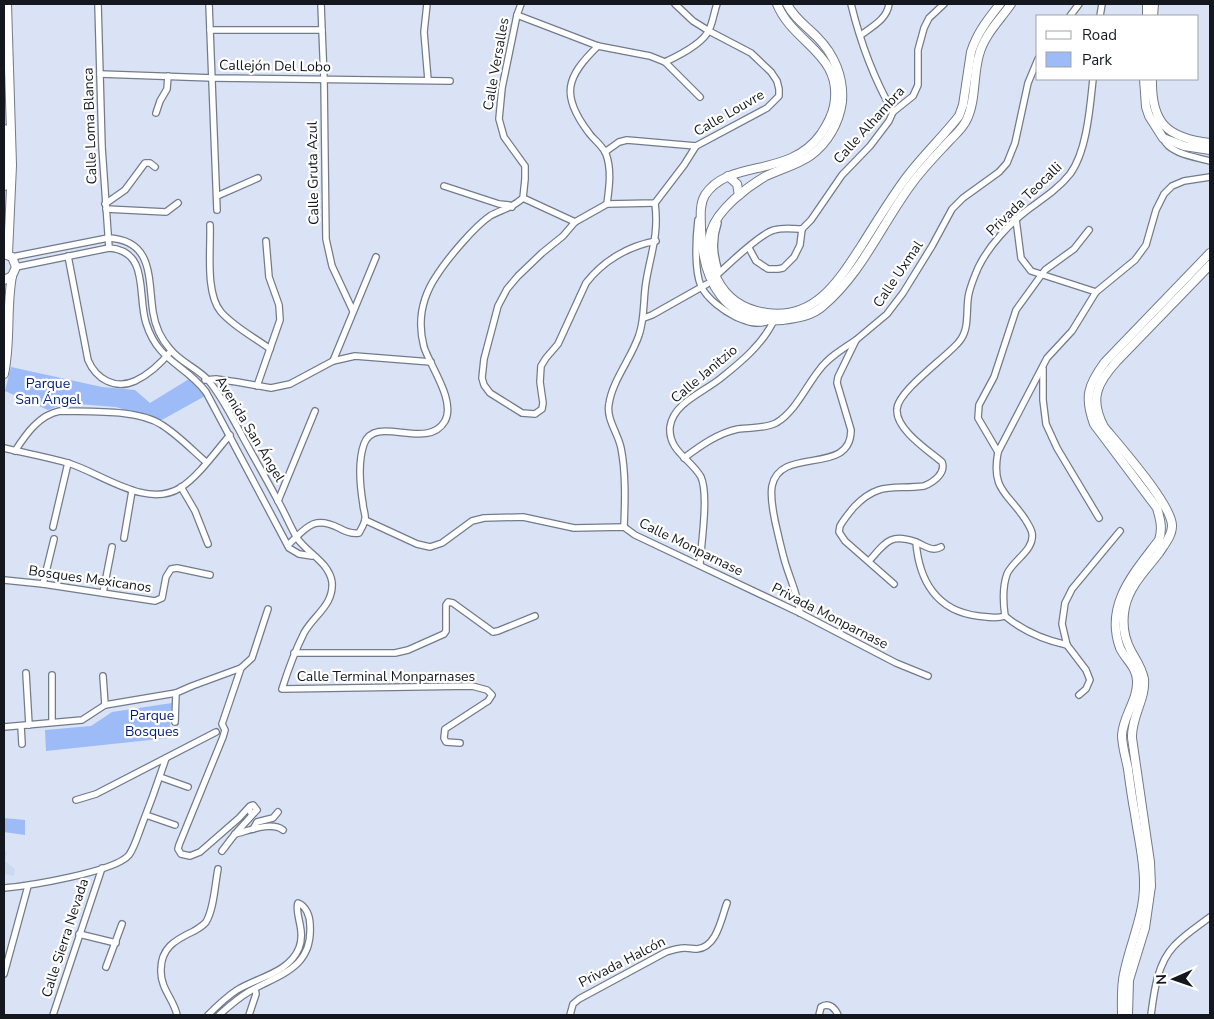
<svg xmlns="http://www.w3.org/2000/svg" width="1214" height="1019" viewBox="0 0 1214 1019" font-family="'Nunito Sans',sans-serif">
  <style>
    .built { fill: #ccd9f2 }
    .green { fill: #9dbbf7 }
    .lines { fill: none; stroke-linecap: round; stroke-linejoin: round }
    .street-casing { stroke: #727b8b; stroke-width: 8 }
    .secondary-casing { stroke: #727b8b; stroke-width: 10 }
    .street { stroke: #fff; stroke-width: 5.5 }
    .secondary { stroke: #fff; stroke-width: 8 }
    .labels { text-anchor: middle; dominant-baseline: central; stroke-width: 4.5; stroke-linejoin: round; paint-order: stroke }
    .street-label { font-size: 14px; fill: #14181e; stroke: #fff }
    .park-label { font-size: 14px; fill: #001d78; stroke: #fff }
  </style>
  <rect width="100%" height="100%" fill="#d9e3f5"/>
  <polygon class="built" points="4,850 7,852 5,861 15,869 14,876 5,874 4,879"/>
  <g class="green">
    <polygon points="11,367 102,387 135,390 150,403 189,379 205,396 160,421 116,407 65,403 48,410 5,391"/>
    <polygon points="172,703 169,738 46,751 45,730 91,726 112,712"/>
    <polygon points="4,818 25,820 25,835 4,832"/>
  </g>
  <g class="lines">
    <g class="street-casing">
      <g id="street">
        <polyline points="98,4 102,147 109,248"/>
        <polyline points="209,4 217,210"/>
        <polyline points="321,4 322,30"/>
        <polyline points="427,4 424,32 428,80"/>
        <path d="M851 4C860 41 874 79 893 112"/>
        <path d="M517 15 598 46 650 56 665 62C678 56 703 43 709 30 713 22 714 12 717 4"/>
        <polyline points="1070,16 1079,4"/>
        <polyline points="1100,16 1102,4"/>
        <polyline points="210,30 322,30 324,79 326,239 332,266 353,311"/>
        <path d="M861 35C873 26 887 19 889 4"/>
        <path d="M598 46C566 77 560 95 589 133 594 140 603 146 606 154 612 170 609 188 607 204"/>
        <polyline points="665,62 700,97"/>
        <polyline points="100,74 213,78 450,81"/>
        <polyline points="156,113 160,101 167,89 168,76"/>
        <path d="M1163 138C1169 154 1196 157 1210 161"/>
        <polyline points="605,152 619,142 627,140 696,146"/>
        <polyline points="444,186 499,204 509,205 512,207"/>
        <polyline points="217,196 258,178"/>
        <polyline points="523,198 575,222"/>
        <polyline points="105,204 125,190 145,163 150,163 155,167"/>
        <polyline points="106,209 166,212 178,203"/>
        <polyline points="1016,219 1021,258 1031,271 1096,292"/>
        <path d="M698 220C696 237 694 270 701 286 707 299 724 311 736 317 746 321 755 325 766 322"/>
        <path d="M718 223C712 241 714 255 719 272"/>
        <path d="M210 225C211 249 205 293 221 312 234 327 254 337 270 349"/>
        <path d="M656 241C628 246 603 261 586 283L558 344 546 358 541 366 540 382 543 403 542 409 535 414 522 413 490 393 484 385 482 378 484 359 498 306 507 289 518 276 542 253 563 236 575 222 607 204 655 203 684 165 696 146 767 108 779 96V89L777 81 771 72 751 53 709 31 693 21 675 4"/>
        <polyline points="749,248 756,261 768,269 778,269 783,268 794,257 800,245 802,229 811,220 842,175 870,146 889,121 893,112 913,96 918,85 918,50 924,28 929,18 944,4"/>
        <path d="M68 256 88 360C96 379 115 390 135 381 148 375 162 362 171 351"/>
        <path d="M12 257 108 238C154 240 148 279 153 312 155 325 161 339 170 349 180 362 197 368 208 380 220 394 229 412 238 428 251 453 265 476 278 501 285 513 290 526 297 538 307 553 329 562 332 582 334 605 314 615 304 633 295 651 288 670 282 689L472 686 487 690 492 695 488 701 445 729 444 738 446 742 460 743"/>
        <path d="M16 267 109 248C150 251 137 295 146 323 158 362 185 364 206 392L289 548 299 554 312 556"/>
        <path d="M718 274C730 263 761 233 774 230 784 227 793 229 802 229"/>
        <polyline points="644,318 652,315 707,284"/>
        <polyline points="333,361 376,257"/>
        <polyline points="1043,369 1043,400 1046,424 1057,448 1099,518"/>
        <polyline points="205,380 216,379 237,382 271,388 290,384 333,361 355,356 431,362"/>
        <polyline points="257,386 280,320 279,305 269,277 266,241"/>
        <path d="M4 448C25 453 47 457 68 463 101 473 146 509 180 488 198 477 216 451 230 435"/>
        <path d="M15 451C26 434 39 415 60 411 89 412 138 409 162 425 178 435 192 450 206 462"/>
        <polyline points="998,452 978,418 979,405 994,377 1016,310 1045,270 1074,249 1089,230"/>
        <path d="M684 458C700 446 718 433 738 429 751 427 764 429 776 423 796 411 806 386 820 369 829 357 844 348 856 340"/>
        <polyline points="181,487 195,511 208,544"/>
        <polyline points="278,501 315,411"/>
        <polyline points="365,520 417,544 430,547 442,543 472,521 484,518 523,517 574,528 624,527 635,535 800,613 896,663 928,676"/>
        <polyline points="53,527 68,463"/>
        <path d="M624 527C625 502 626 473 621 448 618 433 606 419 609 404 612 381 632 357 639 335 645 318 643 300 646 282 651 252 659 235 655 203"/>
        <polyline points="124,538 132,491"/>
        <path d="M916 542C925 546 932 552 941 547"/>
        <path d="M288 545C306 528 313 515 339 528 346 532 352 534 359 533 361 529 365 523 365 519 366 515 363 509 363 504 360 486 358 461 364 444 375 413 427 452 445 421 456 401 430 366 424 347 417 321 422 297 437 275 448 258 474 227 490 216 502 209 511 209 523 198L525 179V166L504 137 499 119 502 88 517 15 521 4"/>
        <path d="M869 561C886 542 890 533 916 542 919 581 937 611 978 616 987 617 996 619 1005 616 1023 631 1044 640 1067 645"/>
        <path d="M700 564C701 545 709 495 701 477 691 459 668 451 670 427 673 403 704 392 721 378 741 362 763 344 774 320"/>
        <polyline points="4,580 43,584 155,601 162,598 166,577 171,569 177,568 210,575"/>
        <polyline points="43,584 54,539"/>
        <path d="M894 584 845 541 839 532 840 526C844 519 849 513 854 507 879 481 893 490 924 486 934 482 946 473 942 462 929 451 895 429 897 409 898 391 945 358 958 343 971 329 965 310 969 293 971 285 975 275 978 268 989 245 1010 223 1030 208 1044 198 1059 188 1070 174 1087 151 1090 107 1093 79"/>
        <polyline points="103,593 112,547"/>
        <path d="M800 613C798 595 790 579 785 562 781 548 778 534 775 521 773 510 770 498 772 486 780 445 851 477 851 430L837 383 838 377 856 340 887 314 903 293 932 246 952 209 963 198 999 172 1007 163 1015 143 1028 83 1038 59"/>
        <path d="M1005 616C1003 602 1002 588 1007 574 1013 560 1035 550 1032 533 1031 528 1028 524 1025 519 1007 492 991 490 998 452L1047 358 1072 331 1096 292 1135 260 1146 245 1156 210 1164 194 1172 186 1184 181 1210 177"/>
        <polyline points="294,653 395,653 408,650 444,634 446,631 446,605 448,602 453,603 493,632 498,631 535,616"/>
        <polyline points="26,673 29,725"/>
        <polyline points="52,675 52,722"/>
        <polyline points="103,676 105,705"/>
        <polyline points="1079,695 1086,689 1090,680 1086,670 1067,645 1062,624 1065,603 1072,589 1120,531"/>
        <polyline points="175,722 176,693"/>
        <polyline points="21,726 22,744"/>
        <polyline points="4,727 82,720 105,705 176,693 192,686 241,668"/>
        <polyline points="160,777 188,787"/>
        <polyline points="76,800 96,794 216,732"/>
        <polyline points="249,809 251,813 254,813 257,810 253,805 250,806 239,818 200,852 190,856 181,854 178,849 179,845 223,737 225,730 222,724 241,668 252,658 268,609"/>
        <polyline points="146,815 175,825"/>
        <polyline points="253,829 257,822 273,818 278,812"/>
        <path d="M235 834C248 831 271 821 283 830"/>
        <polyline points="222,851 235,834 254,813"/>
        <path d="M4 888C28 886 115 872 129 855 134 848 137 838 140 830 149 807 158 782 166 758"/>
        <polyline points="79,934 116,943"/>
        <polyline points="106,967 122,924"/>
        <polyline points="4,974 28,886"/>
        <polyline points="53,1015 102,868"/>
        <path d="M177 1015C174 1000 161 989 161 972 160 948 175 940 194 931 199 928 203 926 206 922 214 909 215 884 218 869"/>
        <path d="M208 1015C217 1006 226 997 237 990 258 977 289 973 299 948 306 930 294 913 298 903 306 906 310 916 310 925 313 968 280 974 250 991 238 998 229 1006 219 1015"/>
        <polyline points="249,1015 256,994 255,989"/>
        <path d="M570 1015 573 1004 579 999 666 952C672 950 678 948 685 948 689 948 693 949 697 949 717 947 721 919 727 903"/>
        <path d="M819 1015 821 1007C829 1002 835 1008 838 1015"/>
        <path d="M1151 1015C1154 992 1157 964 1174 946 1184 935 1198 926 1210 917"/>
      </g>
    </g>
    <g class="secondary-casing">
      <g id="secondary">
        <polyline points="7,4 12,165 8,254"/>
        <path d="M777 4C793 44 844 54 834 106 832 116 827 125 821 134 789 179 729 158 705 195 699 205 701 218 701 229 702 280 725 325 783 320 797 318 812 316 823 306 863 272 882 223 913 182 924 167 938 153 950 140 957 133 963 128 967 119 976 100 973 76 979 55 984 35 1000 20 1011 4"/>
        <path d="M787 4C794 18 806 26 817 37 834 54 844 77 842 102 839 123 828 143 810 156 797 165 781 169 766 176 747 187 718 209 711 231 706 245 711 266 717 279 727 299 745 310 767 313 816 320 839 280 862 245 875 224 888 203 903 182 919 159 941 139 959 116L963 105 971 52C977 33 988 19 1000 4"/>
        <polyline points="1147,16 1147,4"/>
        <polyline points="1153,16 1154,4"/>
        <polyline points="1144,79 1146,107 1149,116 1163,138 1184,146 1210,150"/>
        <path d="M1152 79C1151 123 1167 138 1210 143"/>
        <polyline points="4,129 4,147"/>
        <polyline points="8,141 8,147 5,154 8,159 8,165"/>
        <polyline points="728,176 737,184 739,195"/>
        <polyline points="4,186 5,160"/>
        <polyline points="4,254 12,257 16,267 12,276 4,280"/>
        <path d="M4 374C11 342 6 308 12 276"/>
        <path d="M1122 1015C1122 1001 1121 987 1124 974 1130 943 1145 914 1144 882 1144 859 1138 836 1135 814 1132 799 1130 784 1128 769 1126 758 1122 746 1122 735 1123 716 1138 700 1137 681 1137 667 1125 659 1120 648 1104 604 1135 572 1159 540 1163 528 1160 519 1157 508L1094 424C1084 397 1088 385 1105 362L1210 253"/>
        <path d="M1128 1015 1129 980 1145 928 1151 886 1150 862 1132 738C1131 717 1146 699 1144 679 1142 668 1136 660 1131 651 1124 638 1122 622 1125 607 1130 585 1146 570 1159 553 1164 545 1172 536 1172 526 1173 506 1118 444 1104 427 1089 399 1097 383 1117 361L1210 265"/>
      </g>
    </g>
    <use href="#street" class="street"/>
    <use href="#secondary" class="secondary"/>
  </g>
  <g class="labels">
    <g class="street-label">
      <text transform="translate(496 64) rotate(-80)">Calle Versalles</text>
      <text transform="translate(275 66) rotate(1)">Callejón Del Lobo</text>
      <text transform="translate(729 113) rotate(-30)">Calle Louvre</text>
      <text transform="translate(869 125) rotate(-48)">Calle Alhambra</text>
      <text transform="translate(90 126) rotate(-92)">Calle Loma Blanca</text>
      <text transform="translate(313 173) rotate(-91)">Calle Gruta Azul</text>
      <text transform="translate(1024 199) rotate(-44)">Privada Teocalli</text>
      <text transform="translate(898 274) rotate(-56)">Calle Uxmal</text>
      <text transform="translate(704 374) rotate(-40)">Calle Janitzio</text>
      <text transform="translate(250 429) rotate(59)">Avenida San Ángel</text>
      <text transform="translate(691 547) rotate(26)">Calle Monparnase</text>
      <text transform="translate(90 579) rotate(8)">Bosques Mexicanos</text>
      <text transform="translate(830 616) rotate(27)">Privada Monparnase</text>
      <text x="386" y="676">Calle Terminal Monparnases</text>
      <text transform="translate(65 938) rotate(-72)">Calle Sierra Nevada</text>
      <text transform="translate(622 962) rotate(-27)">Privada Halcón</text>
    </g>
    <g class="park-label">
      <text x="48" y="383">Parque<tspan x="48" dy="16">San Ángel</tspan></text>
      <text x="152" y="715">Parque<tspan x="152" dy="16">Bosques</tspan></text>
    </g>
  </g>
  <rect width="1214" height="1019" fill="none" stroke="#14181e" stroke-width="10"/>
  <rect x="1036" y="15" width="162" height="65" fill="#ffffff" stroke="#a1a3a5"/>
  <rect x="1046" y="31" width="25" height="8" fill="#ffffff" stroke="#a1a3a5"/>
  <text x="1082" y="40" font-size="15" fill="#14181e">Road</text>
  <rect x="1046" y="52" width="25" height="15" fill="#9dbbf7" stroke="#a1a3a5"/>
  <text x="1082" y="65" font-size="15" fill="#14181e">Park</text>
  <g transform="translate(1174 979) rotate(268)" stroke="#ffffff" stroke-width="4" paint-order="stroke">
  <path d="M0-4L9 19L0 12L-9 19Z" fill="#14181e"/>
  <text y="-8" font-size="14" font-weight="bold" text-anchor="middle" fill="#14181e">N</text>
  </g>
</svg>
